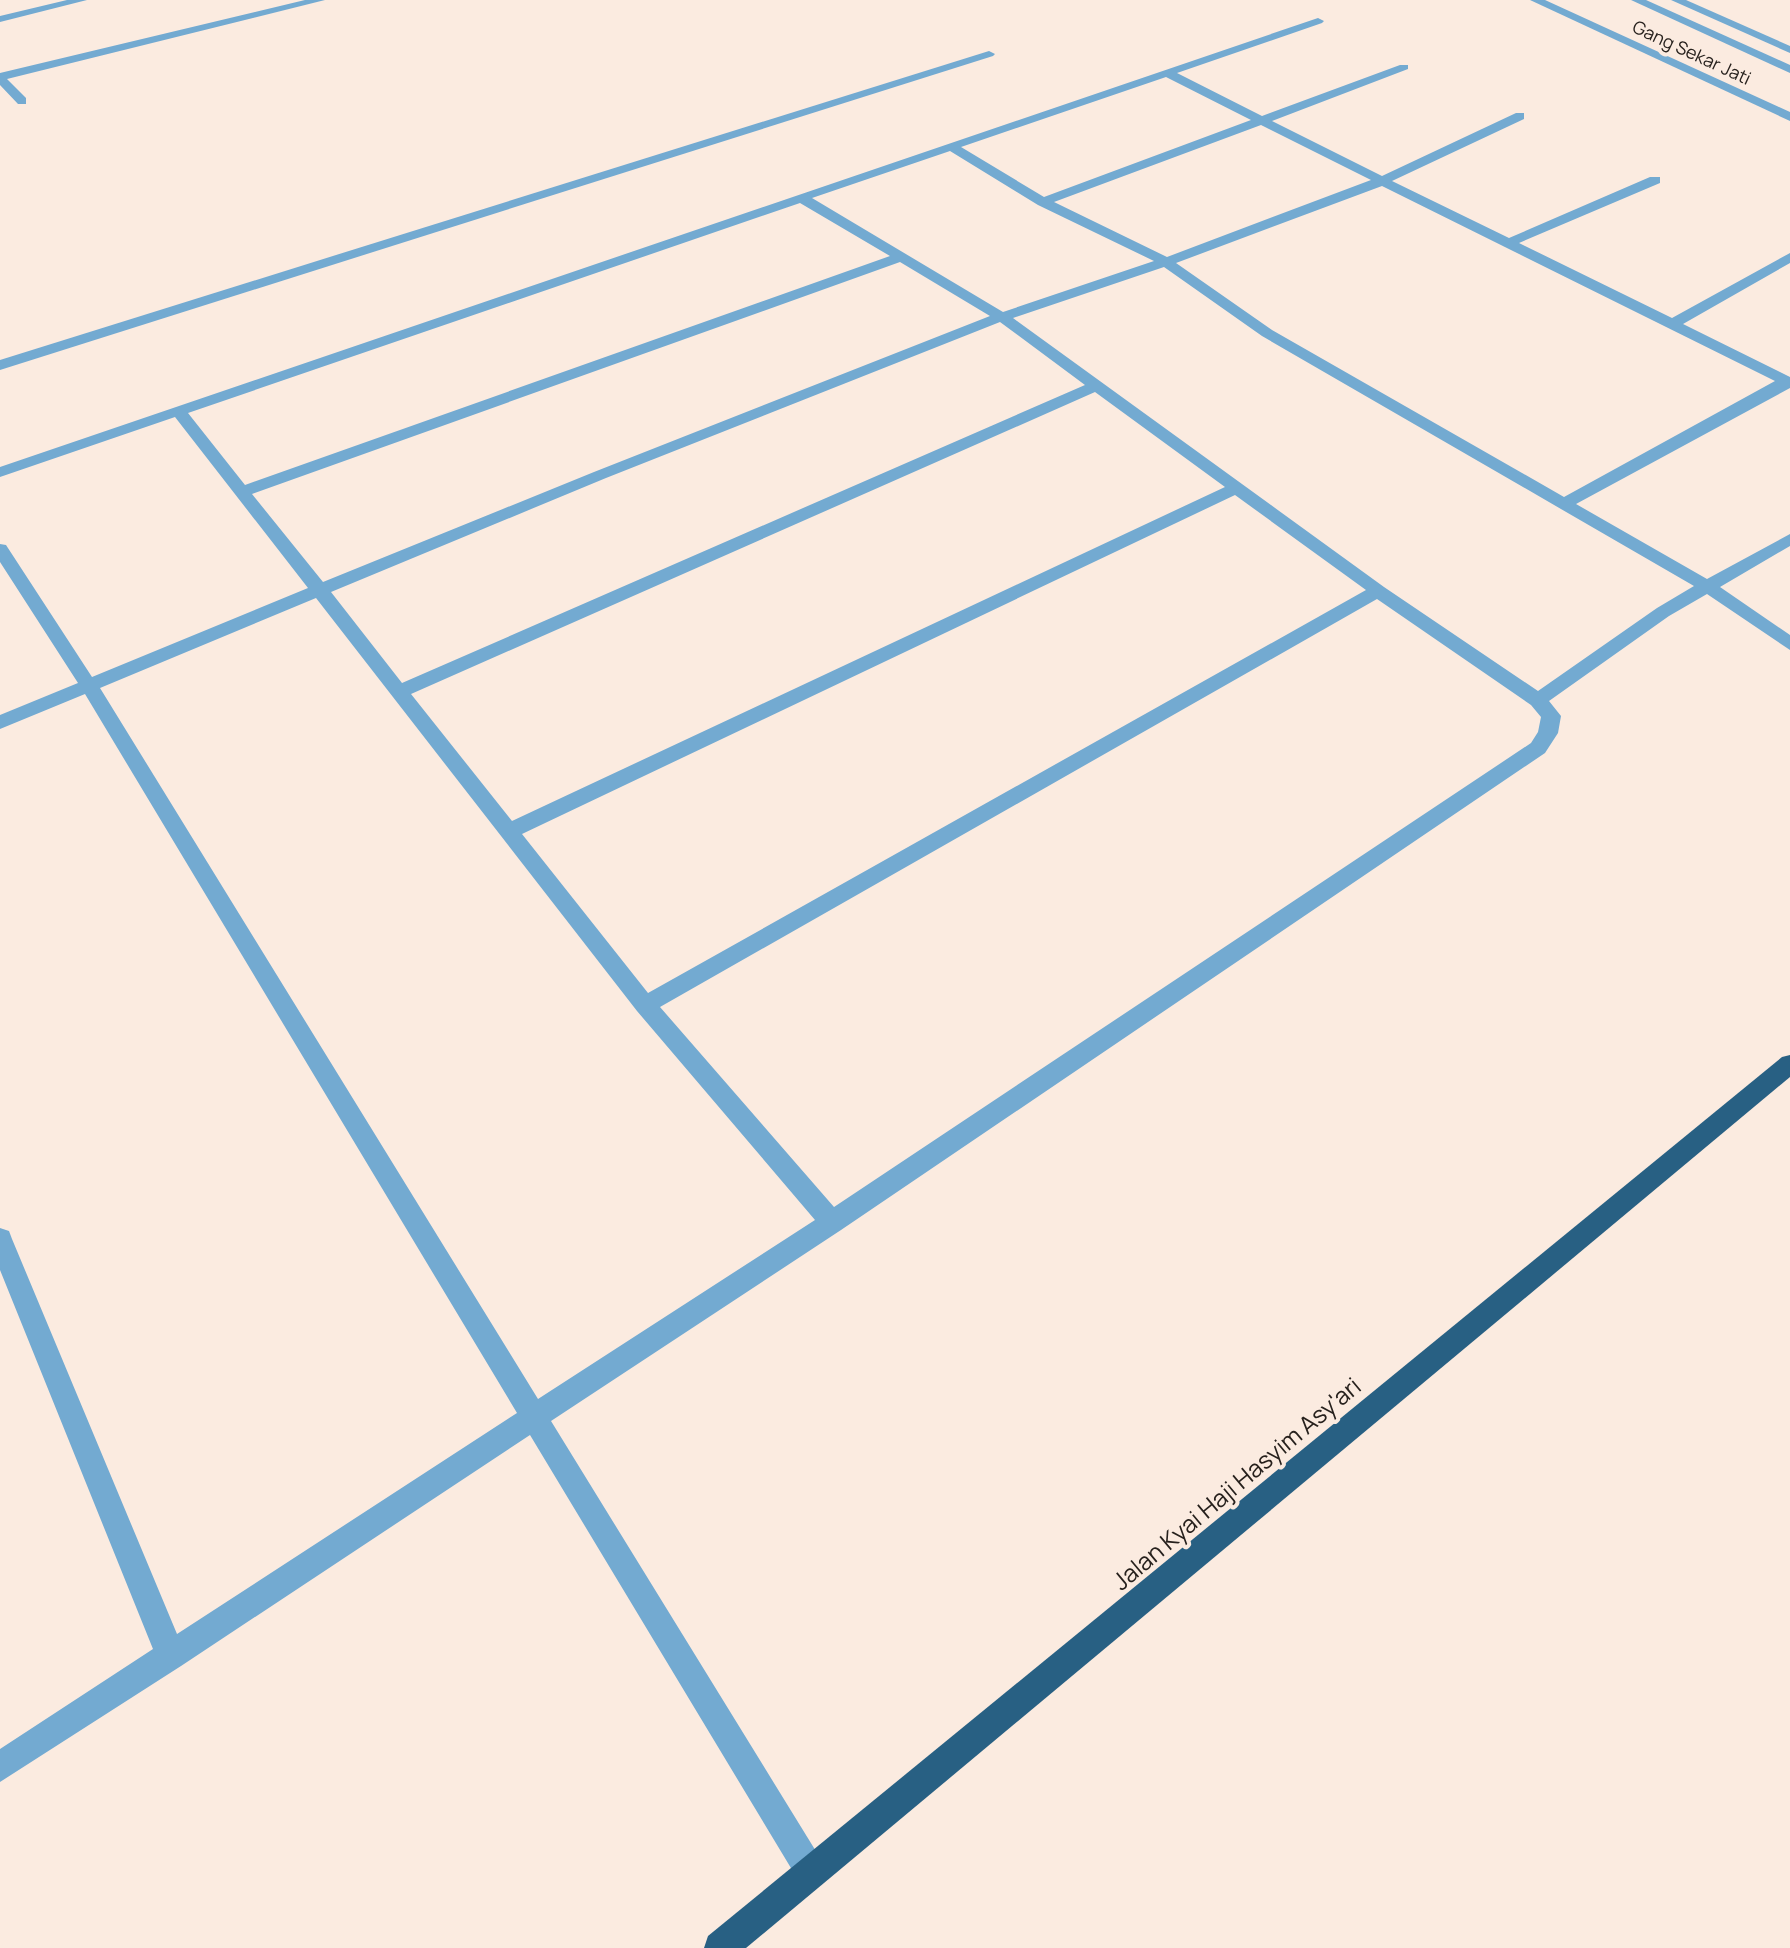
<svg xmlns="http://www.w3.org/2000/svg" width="1790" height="1948" viewBox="0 0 1790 1948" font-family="Manrope,sans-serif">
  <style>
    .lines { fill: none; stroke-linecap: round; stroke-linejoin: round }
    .minor { fill: #73aad1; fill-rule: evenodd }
    .trunk { fill: #286083; fill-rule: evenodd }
    .labels { text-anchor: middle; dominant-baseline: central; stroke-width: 8; stroke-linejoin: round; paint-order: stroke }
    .far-street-label { font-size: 18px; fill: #27211d; stroke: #fbebe0 }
    .near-street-label { font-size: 24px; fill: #27211d; stroke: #fbebe0 }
  </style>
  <rect width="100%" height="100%" fill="#fbebe0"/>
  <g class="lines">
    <g class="minor">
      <polygon points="67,0 87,0 0,22 0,16"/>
      <polygon points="305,0 325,0 7,79 26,98 26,104 18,104 0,85 0,73"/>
      <polygon points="1530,0 1545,0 1790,112 1790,121"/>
      <polygon points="1631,0 1646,0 1790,65 1790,73"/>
      <polygon points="1671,0 1686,0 1790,46 1790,53"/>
      <path d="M1318 18 1324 21 1322 23 1177 73 1262 116 1400 65H1408V69L1272 121 1382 176 1516 113H1524V119L1392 181 1509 238 1650 177H1660V183L1519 243 1672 318 1790 253V263L1683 324 1790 377V388L1576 504 1707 579 1790 534V546L1720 587 1790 635V650L1707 594 1669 616 1549 701 1561 716 1558 733 1545 753 841 1230 551 1421 822 1861 827 1872 822 1883 811 1888 800 1883 530 1435 181 1666 0 1782V1749L153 1649 0 1270V1228L9 1231 12 1239 177 1634 517 1413 85 694 0 729V715L78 683 0 562V544L6 545 92 677 308 588 175 417 0 477V467ZM1166 77 1251 120 1044 197 961 147ZM1261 125 1371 180 1167 257 1054 202ZM950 151 1038 205 1154 261 1003 312 812 198ZM1382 186 1775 381 1564 497 1272 330 1176 263ZM800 203 890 256 245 485 188 413ZM900 262 990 316 594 472 323 582 252 494ZM1164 267 1262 336 1694 586 1657 608 1538 691 1384 587 1013 318ZM1000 322 1085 385 402 683 331 592 606 478ZM1095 392 1225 487 512 821 411 694ZM1235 495 1366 590 648 993 522 834ZM316 598 637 1011 815 1220 538 1399 100 688ZM1377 599 1531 705 1541 717 1538 732 1531 743 834 1207 660 1007Z"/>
      <polygon points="989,51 995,54 993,56 0,370 0,360"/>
    </g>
    <polygon class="trunk" points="1790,1055 1790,1077 746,1948 704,1948 708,1936 1782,1057"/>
  </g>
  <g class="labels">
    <g class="far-street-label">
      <text transform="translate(1692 52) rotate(25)">Gang Sekar Jati</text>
    </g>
    <g class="near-street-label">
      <text transform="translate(1236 1483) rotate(-40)">Jalan Kyai Haji Hasyim Asy'ari</text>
    </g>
  </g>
</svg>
